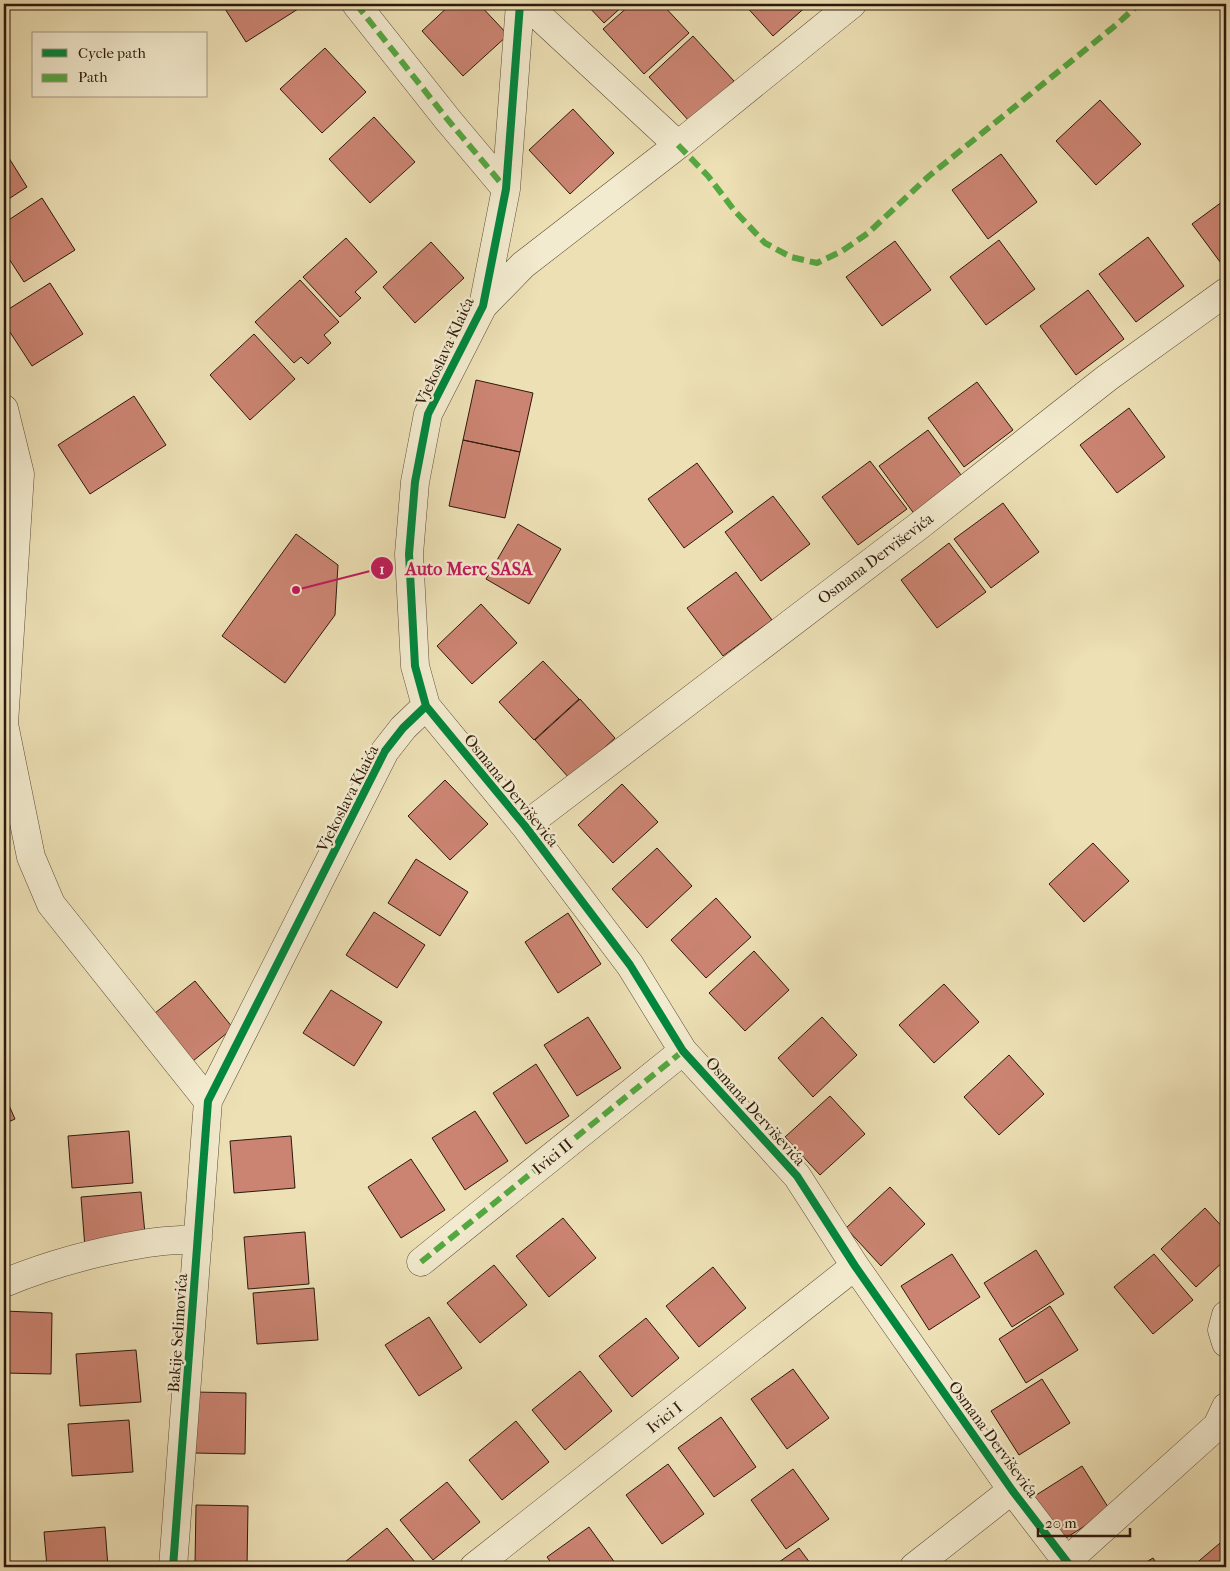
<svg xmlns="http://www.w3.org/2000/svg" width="1230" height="1571" font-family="'IM FELL French Canon',serif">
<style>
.building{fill:#cb8472;stroke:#2d190c}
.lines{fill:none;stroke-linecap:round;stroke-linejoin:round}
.minor-casing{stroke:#5d4b36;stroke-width:29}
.minor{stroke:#f3ebcf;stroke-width:28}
.quiet{stroke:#54a941;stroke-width:6;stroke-dasharray:12 6;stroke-linecap:butt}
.cycleway-casing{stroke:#f3ebcf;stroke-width:11}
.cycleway{stroke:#00873e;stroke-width:8}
.labels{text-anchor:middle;stroke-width:5;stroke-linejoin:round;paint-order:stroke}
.street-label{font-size:16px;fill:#2d190c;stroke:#f3ebcf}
.leader{fill:none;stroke:#c2185b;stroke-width:2}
.callout-dot{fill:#c2185b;stroke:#f3ebcf;stroke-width:2}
.mark-label{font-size:15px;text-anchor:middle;font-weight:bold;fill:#fff}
.callout-label{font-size:18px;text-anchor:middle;font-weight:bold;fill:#c2185b;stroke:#f3ebcf;stroke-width:5;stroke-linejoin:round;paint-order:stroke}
</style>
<rect width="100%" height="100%" fill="#ede0b5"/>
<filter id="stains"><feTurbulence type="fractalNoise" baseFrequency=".004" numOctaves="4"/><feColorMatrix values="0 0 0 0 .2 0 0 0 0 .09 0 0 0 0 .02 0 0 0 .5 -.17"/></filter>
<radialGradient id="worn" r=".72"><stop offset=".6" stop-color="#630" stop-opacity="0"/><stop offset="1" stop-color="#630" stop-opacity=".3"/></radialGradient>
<path class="building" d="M222,4h72l4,5 -52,33z
M451,4h28l29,31 -45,41 -41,-45z
M586,4h39l-21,19z
M631,4h31l27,29 -45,41 -41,-45z
M744,4h65l-36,32z
M693,36l41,45 -44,41 -41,-45z
M325,48l41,44 -44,41 -42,-44z
M1100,100l41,44 -45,41 -40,-44z
M573,109l41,44 -44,41 -41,-44z
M374,117l41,45 -45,41 -41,-44z
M4,150l23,37 -23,15z
M1001,154l36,48 -49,37 -36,-49z
M42,198l33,52 -51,32 -20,-31v-28z
M1226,199v71l-34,-46z
M1148,237l36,49 -48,36 -37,-48z
M346,238l31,34 -22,20 6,6 -21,19 -37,-40z
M999,240l36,49 -49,36 -36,-48z
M895,241l36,49 -49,36 -36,-49z
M431,242l33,36 -49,45 -32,-36z
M300,280l39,42 -15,13 7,8 -23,21 -7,-7 -7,6 -39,-41z
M50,283l33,51 -51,32 -28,-43v-11z
M1088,290l36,49 -48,36 -36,-49z
M254,334l41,45 -45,41 -40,-45z
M476,380l57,13 -13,59 -57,-12z
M977,382l36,48 -49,37 -36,-49z
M134,396l32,49 -76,49 -32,-49z
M1129,408l36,49 -48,36 -37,-48z
M928,430l36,49 -49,36 -36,-49z
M463,440l57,12 -15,66 -56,-12z
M870,461l37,48 -49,36 -36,-48z
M697,463l36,49 -49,36 -36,-49z
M773,496l37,48 -49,37 -36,-49z
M1003,503l36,49 -48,36 -37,-49z
M518,524l43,25 -32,55 -43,-25z
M296,534l42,31 -3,50 -50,68 -63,-47z
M949,543l37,49 -49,36 -36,-48z
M736,572l36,48 -49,36 -36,-48z
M481,604l36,39 -45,41 -35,-38z
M543,661l36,38 -45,41 -35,-38z
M580,699l35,39 -45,41 -35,-39z
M445,780l43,44 -38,36 -42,-44z
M622,784l36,38 -45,41 -35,-38z
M1093,843l36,38 -45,41 -35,-38z
M657,848l35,38 -45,42 -35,-39z
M416,859l52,33 -28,44 -52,-33z
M716,898l35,39 -45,41 -35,-38z
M374,912l51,33 -28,43 -51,-33z
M568,913l33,51 -43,29 -33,-51z
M754,951l35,39 -44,41 -36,-38z
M195,981l38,47 -40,33 -38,-48z
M944,984l35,38 -45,41 -35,-38z
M331,990l51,32 -28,44 -51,-33z
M588,1017l33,51 -44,28 -33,-51z
M822,1017l35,38 -44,42 -35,-39z
M1009,1055l35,39 -45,41 -35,-38z
M536,1064l33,52 -43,28 -33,-51z
M4,1094l11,25 -11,5z
M830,1096l35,38 -45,41 -35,-38z
M475,1111l33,50 -43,29 -33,-52z
M129,1131l4,52 -61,5 -4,-52z
M291,1136l4,52 -61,5 -4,-52z
M411,1159l34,51 -44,28 -33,-51z
M890,1187l35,37 -44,42 -35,-38z
M141,1192l5,52 -61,4 -4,-51z
M1205,1208l21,23v28l-30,28 -35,-38z
M563,1218l33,40 -47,39 -33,-41z
M305,1232l4,52 -61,5 -4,-52z
M1036,1250l28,44 -52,33 -28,-44z
M952,1254l28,43 -51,33 -28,-44z
M1154,1254l39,46 -40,34 -39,-47z
M494,1265l33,40 -47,38 -33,-40z
M713,1267l33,41 -47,39 -33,-41z
M314,1288l4,52 -61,4 -4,-51z
M1050,1306l28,44 -52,33 -27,-44z
M4,1311l48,2 -1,61 -47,-1z
M429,1317l33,51 -43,28 -34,-51z
M646,1318l33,40 -47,39 -33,-41z
M136,1350l5,52 -61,4 -4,-52z
M793,1369l36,49 -42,31 -36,-50z
M580,1371l32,40 -47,39 -33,-40z
M1042,1379l28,44 -51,32 -28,-44z
M194,1392l52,1 -1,61 -52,-1z
M721,1417l35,50 -42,30 -36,-49z
M129,1420l4,52 -61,4 -4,-52z
M516,1421l33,41 -47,38 -33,-40z
M668,1464l36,50 -42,30 -36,-49z
M1082,1466l28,44 -52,33 -28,-44z
M793,1469l36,50 -43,30 -35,-49z
M447,1482l33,40 -47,38 -33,-40z
M196,1505l52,1 -1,61 -52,-2z
M105,1527l3,40h-61l-3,-35z
M589,1527l29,40h-64l-7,-10z
M387,1528l32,39h-78l-1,-1z
M1226,1538v29h-32l-1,-1z
M799,1548l14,19h-41z
M1153,1558l6,9h-21z"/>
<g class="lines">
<g class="minor-casing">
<path id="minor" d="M356,4l92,116 58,69
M526,4l152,141
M483,306l40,-41 155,-120 174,-141
M4,409l16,65 -16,250 27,133 20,47 157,197
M426,706l99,120 105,139 53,86 114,125 58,90 157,224 59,77
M525,826l395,-301 187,-147 119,-86
M421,1262l262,-211
M4,1283c46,-19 95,-32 144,-40 16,-3 34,-3 50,-4
M1226,1315l-4,15 4,13
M1067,1561l150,-135 9,-19
M173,1567l35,-466 177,-350 18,-23 23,-22 -11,-40 -6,-112 6,-72 13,-68 55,-108 23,-117 14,-185
M474,1567l381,-301
M914,1567l98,-77"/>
</g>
<use href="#minor" class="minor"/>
<path class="quiet" d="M356,4l92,116 58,69
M678,145l30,31 26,34 31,33 26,14 26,6 25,-12 26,-18 61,-57 187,-151 23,-21
M421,1262l262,-211"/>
<g class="cycleway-casing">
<path id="cycleway" d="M426,706l99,120 105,139 53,86 114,125 58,90 157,224 59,77
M173,1567l35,-466 177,-350 18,-23 23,-22 -11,-40 -6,-112 6,-72 13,-68 55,-108 23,-117 14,-185"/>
</g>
<use href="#cycleway" class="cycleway"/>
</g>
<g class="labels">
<g class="street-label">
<text transform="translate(444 351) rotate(-65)" y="6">Vjekoslava Klaića</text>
<text transform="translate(875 558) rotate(-37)" y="6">Osmana Derviševića</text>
<text transform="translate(512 790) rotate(51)" y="6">Osmana Derviševića</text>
<text transform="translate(347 798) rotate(-63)" y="6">Vjekoslava Klaića</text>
<text transform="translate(756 1111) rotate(48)" y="6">Osmana Derviševića</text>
<text transform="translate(552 1156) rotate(-39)" y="6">Ivici II</text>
<text transform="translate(177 1333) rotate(-86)" y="6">Bakije Selimovića</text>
<text transform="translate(664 1417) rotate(-38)" y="6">Ivici I</text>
<text transform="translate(994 1439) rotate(54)" y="6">Osmana Derviševića</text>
</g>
</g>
<path class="leader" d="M296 590L382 568"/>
<g class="callout-dot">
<circle cx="296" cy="590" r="5"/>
<circle cx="382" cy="568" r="12"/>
</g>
<g class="mark-label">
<text x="382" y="574">1</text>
</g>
<g class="callout-label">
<text x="469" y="575">Auto Merc SASA</text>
</g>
<rect width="1230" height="1571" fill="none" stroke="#ede0b5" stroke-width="20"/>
<rect x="5" y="5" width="1220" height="1561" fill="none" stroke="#2d190c" stroke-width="2.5"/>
<rect x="10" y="10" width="1210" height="1551" fill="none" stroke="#2d190c"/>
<rect x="32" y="32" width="175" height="65" fill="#f3ebcf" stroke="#a49781"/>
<rect x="42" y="49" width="25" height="8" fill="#00873e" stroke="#a49781"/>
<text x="78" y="58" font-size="15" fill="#2d190c">Cycle path</text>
<rect x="42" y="74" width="25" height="8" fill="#54a941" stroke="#a49781"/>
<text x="78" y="82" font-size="15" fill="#2d190c">Path</text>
<path d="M1038 1528v8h92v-8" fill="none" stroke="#2d190c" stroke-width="2.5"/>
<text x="1045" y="1528" font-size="15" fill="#2d190c" stroke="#f3ebcf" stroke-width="4" paint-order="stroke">20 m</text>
<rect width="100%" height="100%" filter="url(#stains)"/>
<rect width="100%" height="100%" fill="url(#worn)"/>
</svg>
